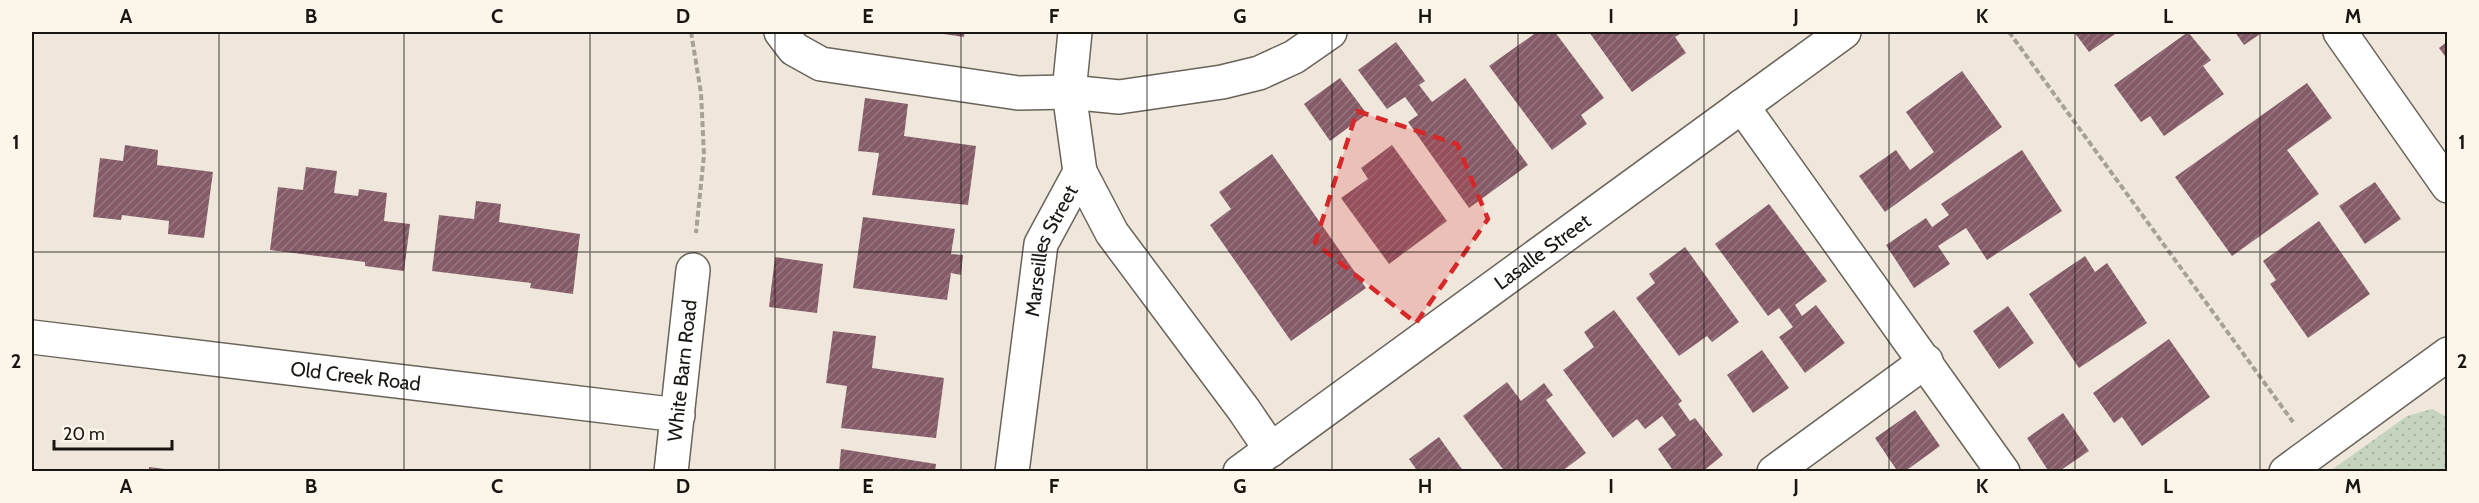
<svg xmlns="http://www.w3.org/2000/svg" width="2479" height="503" font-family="Cabin,sans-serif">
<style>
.park{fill:url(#park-dots)}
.building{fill:url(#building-hatch)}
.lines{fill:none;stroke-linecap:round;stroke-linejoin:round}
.minor-casing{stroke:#6a635a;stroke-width:36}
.path{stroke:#a6a097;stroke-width:4;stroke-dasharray:6 3;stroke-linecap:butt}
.minor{stroke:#fff;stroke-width:33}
.marked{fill:#d62828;fill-opacity:0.2;stroke:#d62828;stroke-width:4.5;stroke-dasharray:12 8;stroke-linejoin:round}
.grid{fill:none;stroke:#191612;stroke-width:1.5;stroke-opacity:0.55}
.labels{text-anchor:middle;stroke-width:4.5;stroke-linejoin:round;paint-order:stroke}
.street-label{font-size:20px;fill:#191612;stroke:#fcf5e9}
.neatline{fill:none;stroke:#191612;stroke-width:2}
.grid-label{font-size:20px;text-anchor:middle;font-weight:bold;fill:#191612}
</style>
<defs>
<pattern id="park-dots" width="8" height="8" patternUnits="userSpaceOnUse" patternTransform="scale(1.5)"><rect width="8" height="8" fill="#c4d4be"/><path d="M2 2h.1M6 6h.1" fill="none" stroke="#a8b5a2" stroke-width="1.8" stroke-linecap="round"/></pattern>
<pattern id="building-hatch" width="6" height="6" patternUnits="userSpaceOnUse" patternTransform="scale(1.5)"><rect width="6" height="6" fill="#855b68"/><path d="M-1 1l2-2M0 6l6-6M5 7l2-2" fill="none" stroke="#957780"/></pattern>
</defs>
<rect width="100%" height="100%" fill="#efe7dc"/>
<path class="park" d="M2432,409l15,8v54h-117l77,-55z"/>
<path class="building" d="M930,32h35l-1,5z
M1537,32h18l49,66 -23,17 6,9 -35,26 -63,-84z
M1589,32h94l-8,5 11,16 -54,39z
M2074,32h44l-29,20z
M2188,32l23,28 -8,6 21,28 -60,42 -14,-20 -9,6 -27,-37z
M2235,32h28l-19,13z
M2448,41v19l-9,-12z
M1396,42l29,39 -6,4 13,17 33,-24 63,87 -59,43 -61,-86 10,-7 -13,-18 -18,12 -29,-39z
M1962,71l40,56 -117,85 -26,-36 37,-26 14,20 24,-18 -28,-40z
M1340,78l27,36 -37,27 -26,-37z
M2307,83l25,35 -45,32 32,44 -87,62 -57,-79z
M865,98l43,6 -4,32 72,10 -8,59 -96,-10 7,-42 -21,-2z
M125,145l33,5 -1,15 56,7 -9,66 -36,-4 1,-13 -47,-6 -1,5 -28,-3 7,-59 23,3z
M1392,145l55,76 -58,43 -48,-66 27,-19 -7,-11z
M2022,150l40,61 -75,49 -21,-32 -28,18 12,18 -36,24 -28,-43 40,-27 6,9 17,-12 -8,-11z
M1272,154l94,134 -75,53 -81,-116 21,-16 -12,-17z
M306,167l31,4 -3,22 24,3 1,-7 28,4 -3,28 26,3 -6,47 -39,-5v-4l-95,-12 8,-63 25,3z
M2375,182l26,37 -36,25 -26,-38z
M476,201l25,3 -2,18 81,12 -7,60 -43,-6 1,-5 -99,-12 7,-56 35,4z
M1769,204l58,77 -32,24 7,11 14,-11 29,38 -40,30 -26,-36 14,-10 -14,-19 -11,8 -53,-72z
M863,217l92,12 -4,25 12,1 -2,20 -10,-2 -4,27 -94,-12z
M2319,221l51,73 -62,44 -38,-54 6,-4 -13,-19z
M1685,247l54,75 -27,20 -5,-6 -28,20 -43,-58 19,-15 -6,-9z
M2085,256l10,16 12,-9 40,60 -68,45 -50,-74z
M775,257l48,7 -6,49 -48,-6z
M2008,306l26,37 -35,26 -26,-38z
M1614,310l68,91 -4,3 12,17 5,-3 28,37 -21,17h-28l-16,-23 18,-14 -14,-19 -17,13 -8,-10 -24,19 -50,-68 31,-23 -10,-15z
M833,331l43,5 -4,32 72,10 -8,60 -95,-10 6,-42 -21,-3z
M2169,339l41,58 -68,49 -20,-29 -8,6 -21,-30z
M1762,350l27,38 -36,25 -26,-38z
M1507,382l14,19 23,-18 9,12 -7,5 40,53 -25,19h-56l-42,-56z
M1915,410l25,36 -36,26h-6l-23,-34z
M2063,413l26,38 -31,21h-9l-22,-34z
M1439,437l25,35h-46l-9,-13z
M841,449l95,15 -1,8h-96z
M149,467l24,3v2h-24z"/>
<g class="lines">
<g class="minor-casing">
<g id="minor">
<path d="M781,32l13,17 27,15 197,29 51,-1 50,5 103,-15 37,-9 35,-16 36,-25"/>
<path d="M2340,32l108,154"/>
<path d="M1742,106l261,366"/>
<path d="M1080,172l32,61 132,177 27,40"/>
<path id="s1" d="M32,337l646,78"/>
<path id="s2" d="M671,472l22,-202"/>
<path id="s3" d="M1012,472l29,-228 39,-72 -11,-80 6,-60"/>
<path id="s4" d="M1240,472l604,-440"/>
<path d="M1774,472l152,-111"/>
<path d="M2286,472l162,-118"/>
</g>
</g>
<path class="path" d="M691,32l10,61 3,62 -8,78
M2009,32l284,390"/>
<use href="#minor" class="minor"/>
</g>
<path class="marked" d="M1357,111l100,33 31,75 -72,104 -101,-80z"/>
<path class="grid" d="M219,32v440M404,32v440M590,32v440M775,32v440M961,32v440M1147,32v440M1332,32v440M1518,32v440M1704,32v440M1889,32v440M2075,32v440M2260,32v440M32,252h2416"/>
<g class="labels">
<g class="street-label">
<text dy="7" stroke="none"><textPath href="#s3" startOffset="226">Marseilles Street</textPath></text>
<text dy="7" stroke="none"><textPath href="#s4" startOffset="374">Lasalle Street</textPath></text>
<text dy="7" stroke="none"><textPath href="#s2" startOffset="102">White Barn Road</textPath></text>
<text dy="7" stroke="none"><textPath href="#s1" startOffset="326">Old Creek Road</textPath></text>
</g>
</g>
<rect width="2479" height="503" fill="none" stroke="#fcf5e9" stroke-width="66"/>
<path d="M54 440v9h118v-9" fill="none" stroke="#191612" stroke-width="3"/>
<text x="63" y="440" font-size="18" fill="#191612" stroke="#fcf5e9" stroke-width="4.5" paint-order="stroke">20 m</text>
<rect x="33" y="33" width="2413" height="437" class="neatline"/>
<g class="grid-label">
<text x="126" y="23">A</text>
<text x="311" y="23">B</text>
<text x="497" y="23">C</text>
<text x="683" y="23">D</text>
<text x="868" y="23">E</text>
<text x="1054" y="23">F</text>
<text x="1240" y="23">G</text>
<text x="1425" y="23">H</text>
<text x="1611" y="23">I</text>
<text x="1796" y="23">J</text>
<text x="1982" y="23">K</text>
<text x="2168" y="23">L</text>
<text x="2353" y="23">M</text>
<text x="16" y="149">1</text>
<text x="2462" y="149">1</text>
<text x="16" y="368">2</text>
<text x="2462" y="368">2</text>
<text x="126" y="493">A</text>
<text x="311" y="493">B</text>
<text x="497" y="493">C</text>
<text x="683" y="493">D</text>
<text x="868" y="493">E</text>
<text x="1054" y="493">F</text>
<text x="1240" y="493">G</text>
<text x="1425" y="493">H</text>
<text x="1611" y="493">I</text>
<text x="1796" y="493">J</text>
<text x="1982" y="493">K</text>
<text x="2168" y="493">L</text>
<text x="2353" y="493">M</text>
</g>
</svg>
